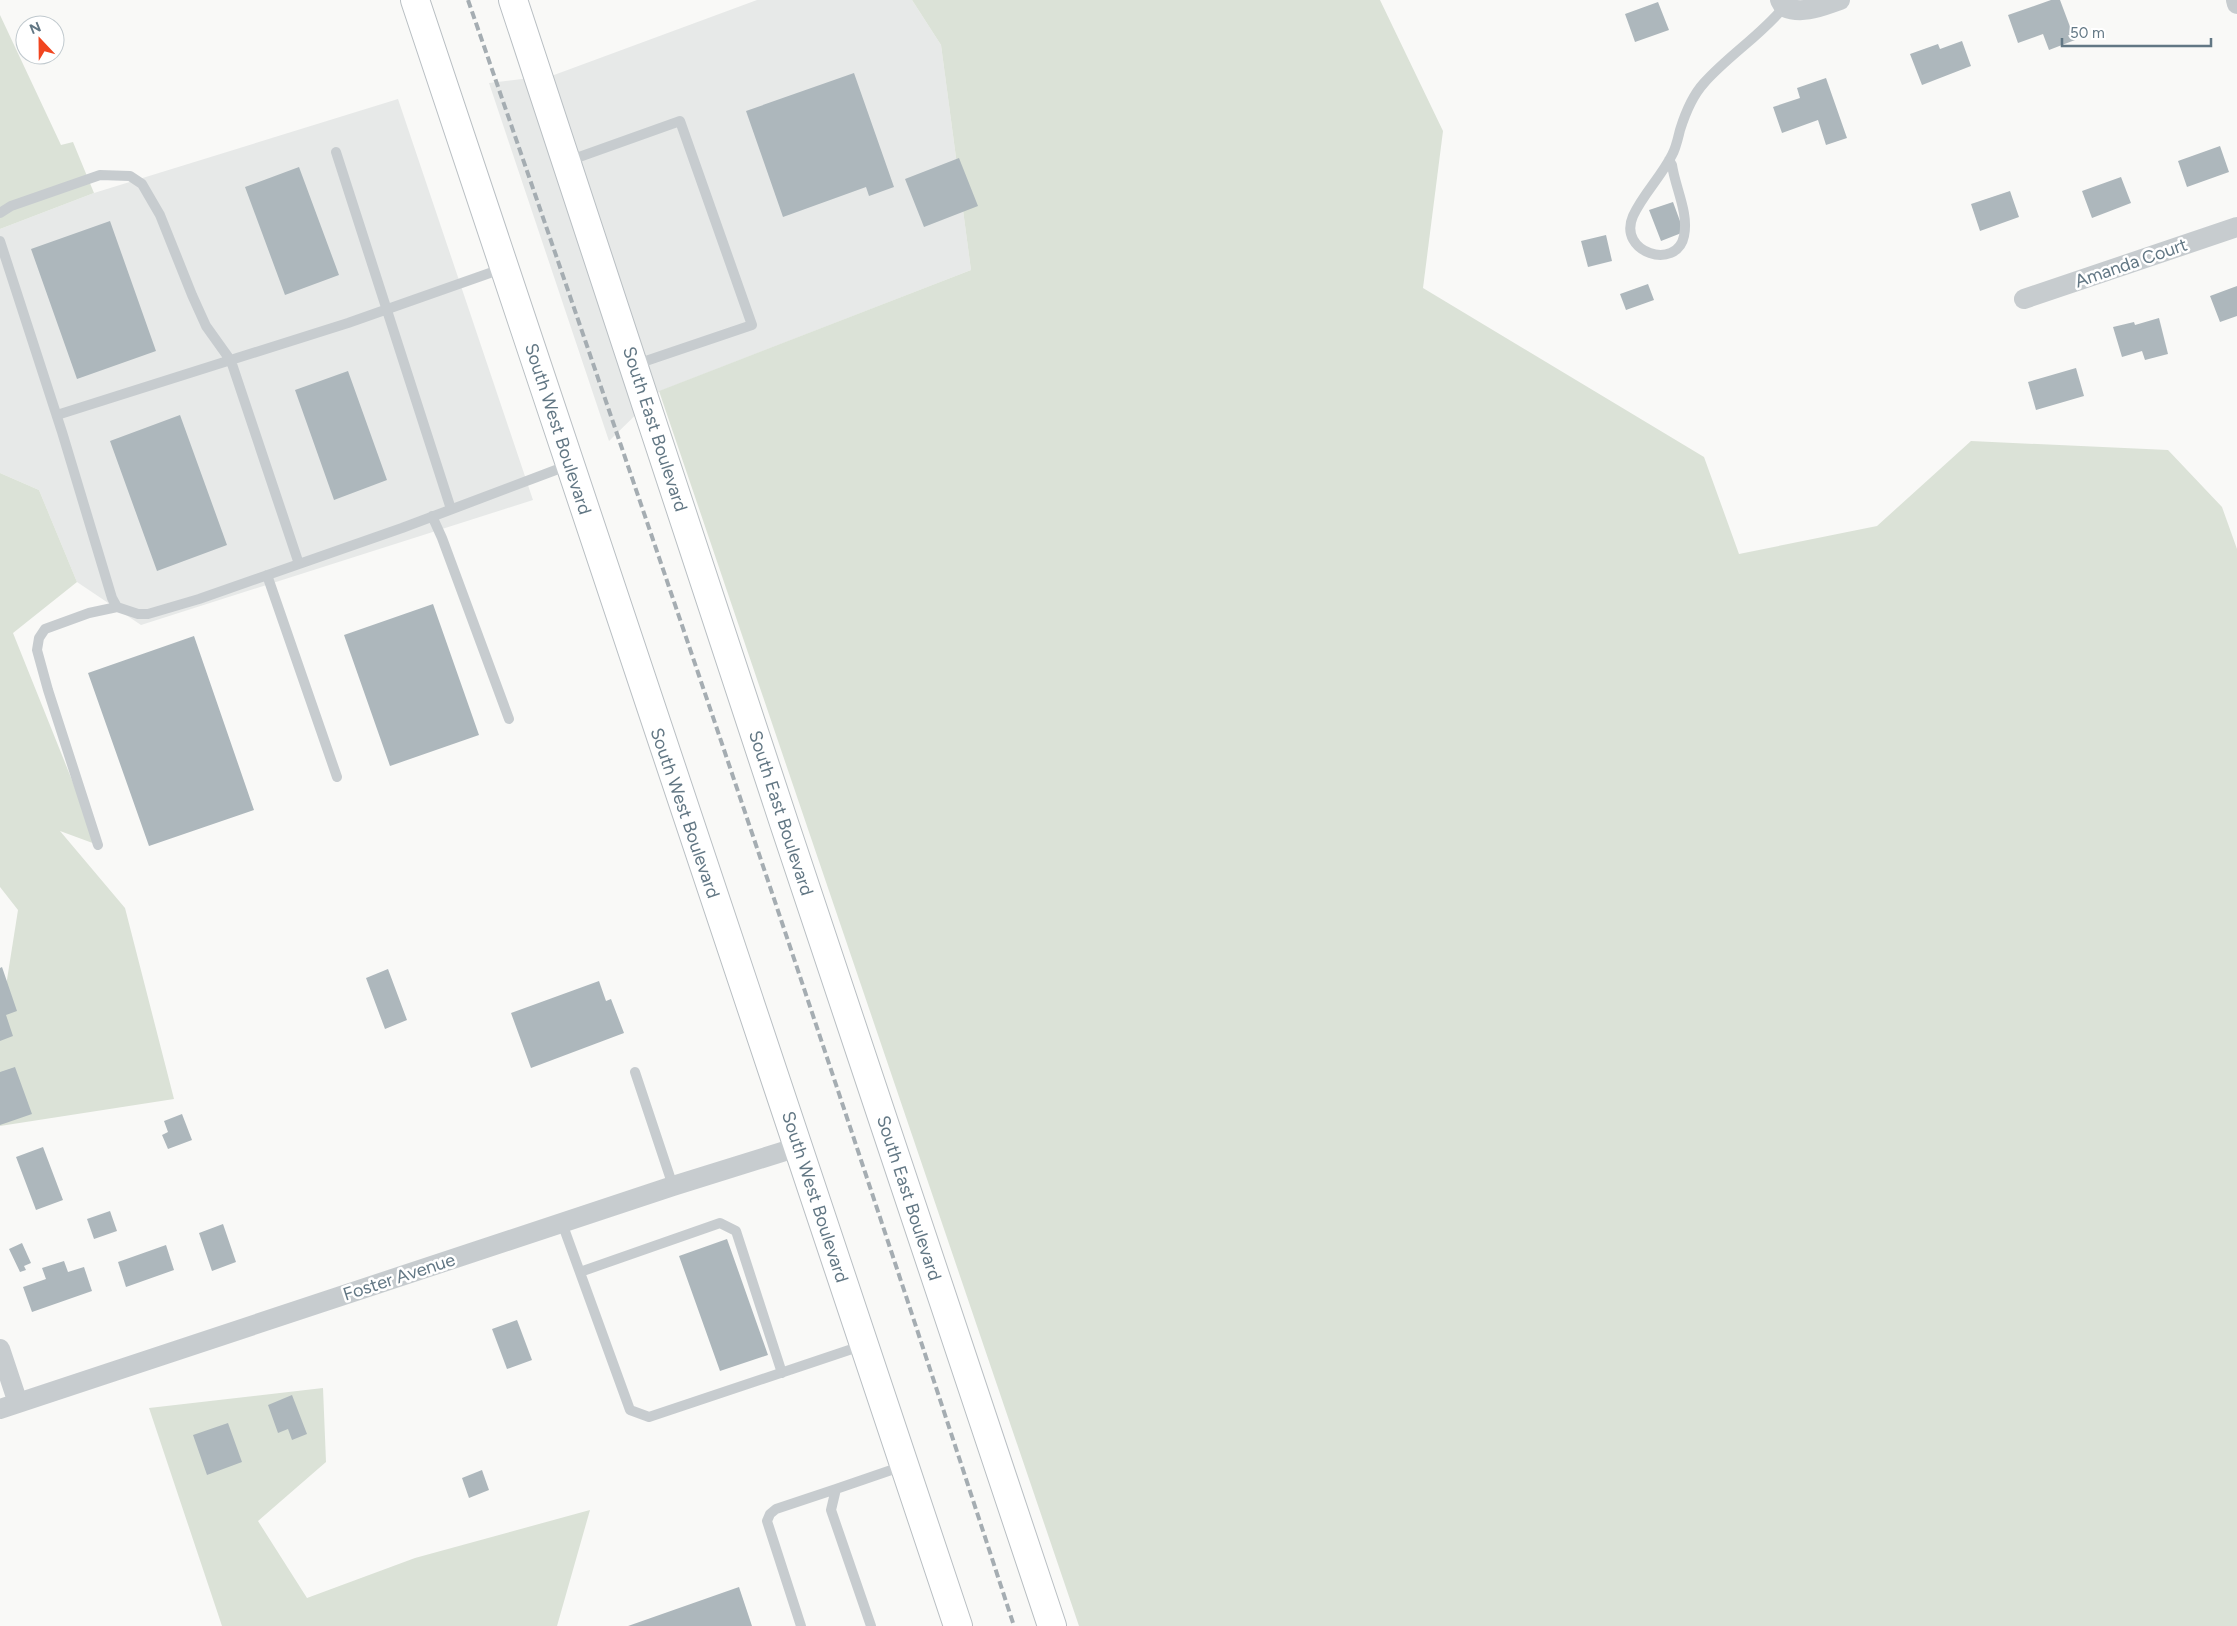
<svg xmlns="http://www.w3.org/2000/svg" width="2237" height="1626" font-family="Figtree,sans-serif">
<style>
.built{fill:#e7e9e8}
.green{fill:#dbe2d7}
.building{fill:#adb7bc}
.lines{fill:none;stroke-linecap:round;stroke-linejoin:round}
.secondary-casing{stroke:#b9bfc3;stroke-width:30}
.lane{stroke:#c7cccf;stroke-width:10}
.street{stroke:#c7cccf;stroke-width:20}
.secondary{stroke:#fff;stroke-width:28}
.rail{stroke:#a5adb2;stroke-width:4;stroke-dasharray:8 4;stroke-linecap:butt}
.labels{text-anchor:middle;stroke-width:5;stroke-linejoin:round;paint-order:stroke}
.street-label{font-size:18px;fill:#627784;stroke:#fff}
</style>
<rect width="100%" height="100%" fill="#f9f9f7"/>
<path class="built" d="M757,0h155l29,45 30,225 -311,121 -51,50 -120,-358 65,-8z
M398,99l135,401 -392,125 -64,-43 -38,-92 -39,-17v-244l94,-36z"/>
<path class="green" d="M912,0h468l63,131 -20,157 281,169 35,97 138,-28 94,-85 197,9 54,57 15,42v1077h-1158l-420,-1235 312,-121 -30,-225z
M0,15l61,130 12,-3 21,51 -94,36z
M0,473l39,17 38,92 -64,51 85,212 -38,-14 65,77 49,191 -174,27v-102l18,-114 -18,-23z
M323,1388l3,74 -68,59 49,77 108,-40 175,-48 -33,116h-335l-73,-218z"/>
<path class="building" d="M2051,0h9l15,40 -26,10 -6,-16 -25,9 -10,-28z
M1658,2l11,28 -34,12 -10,-28z
M1962,41l9,25 -49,19 -12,-31 28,-10 2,5z
M854,73l40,114 -25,9 -3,-9 -83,30 -37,-106z
M1826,78l21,60 -21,7 -8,-25 -36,13 -9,-26 27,-9 -3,-10z
M2220,146l9,26 -42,15 -9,-26z
M959,158l19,48 -54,21 -19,-48z
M299,167l40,108 -54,20 -40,-108z
M2121,177l10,26 -39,15 -10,-27z
M2010,191l9,26 -39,14 -9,-27z
M1673,202l11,30 -23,9 -12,-31z
M110,221l46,130 -79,28 -46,-130z
M1606,235l6,26 -24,6 -7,-26z
M1648,284l6,16 -28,10 -6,-16z
M2237,286v30l-17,6 -10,-26z
M2159,318l9,36 -23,6 -3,-9 -20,6 -9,-30 21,-5 1,3z
M2076,368l8,28 -48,14 -8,-28z
M348,371l39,109 -53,20 -39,-110z
M180,415l47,130 -70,26 -47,-130z
M433,604l46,131 -89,31 -46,-131z
M194,636l60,174 -105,36 -61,-173z
M2,967l15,44 -11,4 7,21 -13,5v-73z
M388,969l19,51 -22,9 -19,-51z
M599,981l7,20 5,-2 13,34 -93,35 -20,-55z
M15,1067l17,47 -32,11v-53z
M182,1114l10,26 -24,9 -6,-14 6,-3 -4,-11z
M43,1147l20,53 -27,10 -20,-53z
M110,1211l7,20 -23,8 -7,-20z
M223,1224l13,38 -24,9 -13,-38z
M727,1239l41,116 -48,16 -41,-115z
M22,1243l9,20 -7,3 2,4 -6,2 -11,-23z
M166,1245l8,25 -48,17 -8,-25z
M64,1261l4,11 16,-5 8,24 -60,21 -9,-25 23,-8 -4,-11z
M517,1320l15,40 -25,9 -15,-40z
M292,1395l15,39 -15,6 -4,-11 -10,4 -10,-28z
M228,1423l14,39 -35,13 -14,-40z
M482,1470l7,20 -20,8 -7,-20z
M739,1587l13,39h-124z"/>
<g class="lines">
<g class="secondary-casing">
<path id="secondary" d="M415,0l543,1626
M513,0l272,826 267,800"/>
</g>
<path class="lane" d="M336,152l115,357
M1669,160l3,5c3,22 17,48 12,71 -7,35 -67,17 -51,-20 10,-22 28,-39 39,-61 4,-7 6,-17 8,-25 5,-16 13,-35 24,-47 25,-28 56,-47 80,-76
M568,161l112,-40 72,204 -118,40
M0,213l11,-7 89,-31 30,1 12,8 18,31 32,80 14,31 25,35 68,203
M0,241l62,191 50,166 5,9 21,7h10l51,-15 203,-71 167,-63
M57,415l291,-92 156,-55
M432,516l10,22 67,181
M267,575l70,202
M98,845l-50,-155 -11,-40 2,-12 6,-9 44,-16 28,-6
M635,1072l38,114
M562,1223l68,187 19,7 215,-72
M580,1272l140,-49 16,8 46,142
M801,1626l-34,-105 3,-7 6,-5 60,-20
M871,1626l-40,-116 5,-21 67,-23"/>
<path class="street" d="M1780,0l4,7c19,8 38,-1 56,-7
M2236,0l1,4
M2024,299l213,-72
M0,1349l18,54
M0,1409l673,-223 125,-39"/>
<use href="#secondary" class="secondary"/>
<path class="rail" d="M468,0c187,540 369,1082 546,1626"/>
</g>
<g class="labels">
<g class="street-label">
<text transform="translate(2131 263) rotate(-19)" y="6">Amanda Court</text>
<text transform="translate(558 429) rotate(72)" y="6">South West Boulevard</text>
<text transform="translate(655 429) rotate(72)" y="6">South East Boulevard</text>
<text transform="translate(685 813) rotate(71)" y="6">South West Boulevard</text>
<text transform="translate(781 813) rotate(72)" y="6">South East Boulevard</text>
<text transform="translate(815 1197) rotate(72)" y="6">South West Boulevard</text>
<text transform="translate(909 1198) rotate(72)" y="6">South East Boulevard</text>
<text transform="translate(399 1277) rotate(-18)" y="6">Foster Avenue</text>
</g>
</g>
<g transform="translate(40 40) rotate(338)"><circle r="24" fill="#ffffff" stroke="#c0c9ce"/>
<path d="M0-4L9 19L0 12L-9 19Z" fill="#f1451f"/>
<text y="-8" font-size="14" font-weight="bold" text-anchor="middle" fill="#627784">N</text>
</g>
<path d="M2062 38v8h149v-8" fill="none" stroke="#627784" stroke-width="2.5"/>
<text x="2070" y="38" font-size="15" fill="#627784" stroke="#ffffff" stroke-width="4" paint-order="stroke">50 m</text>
</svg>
